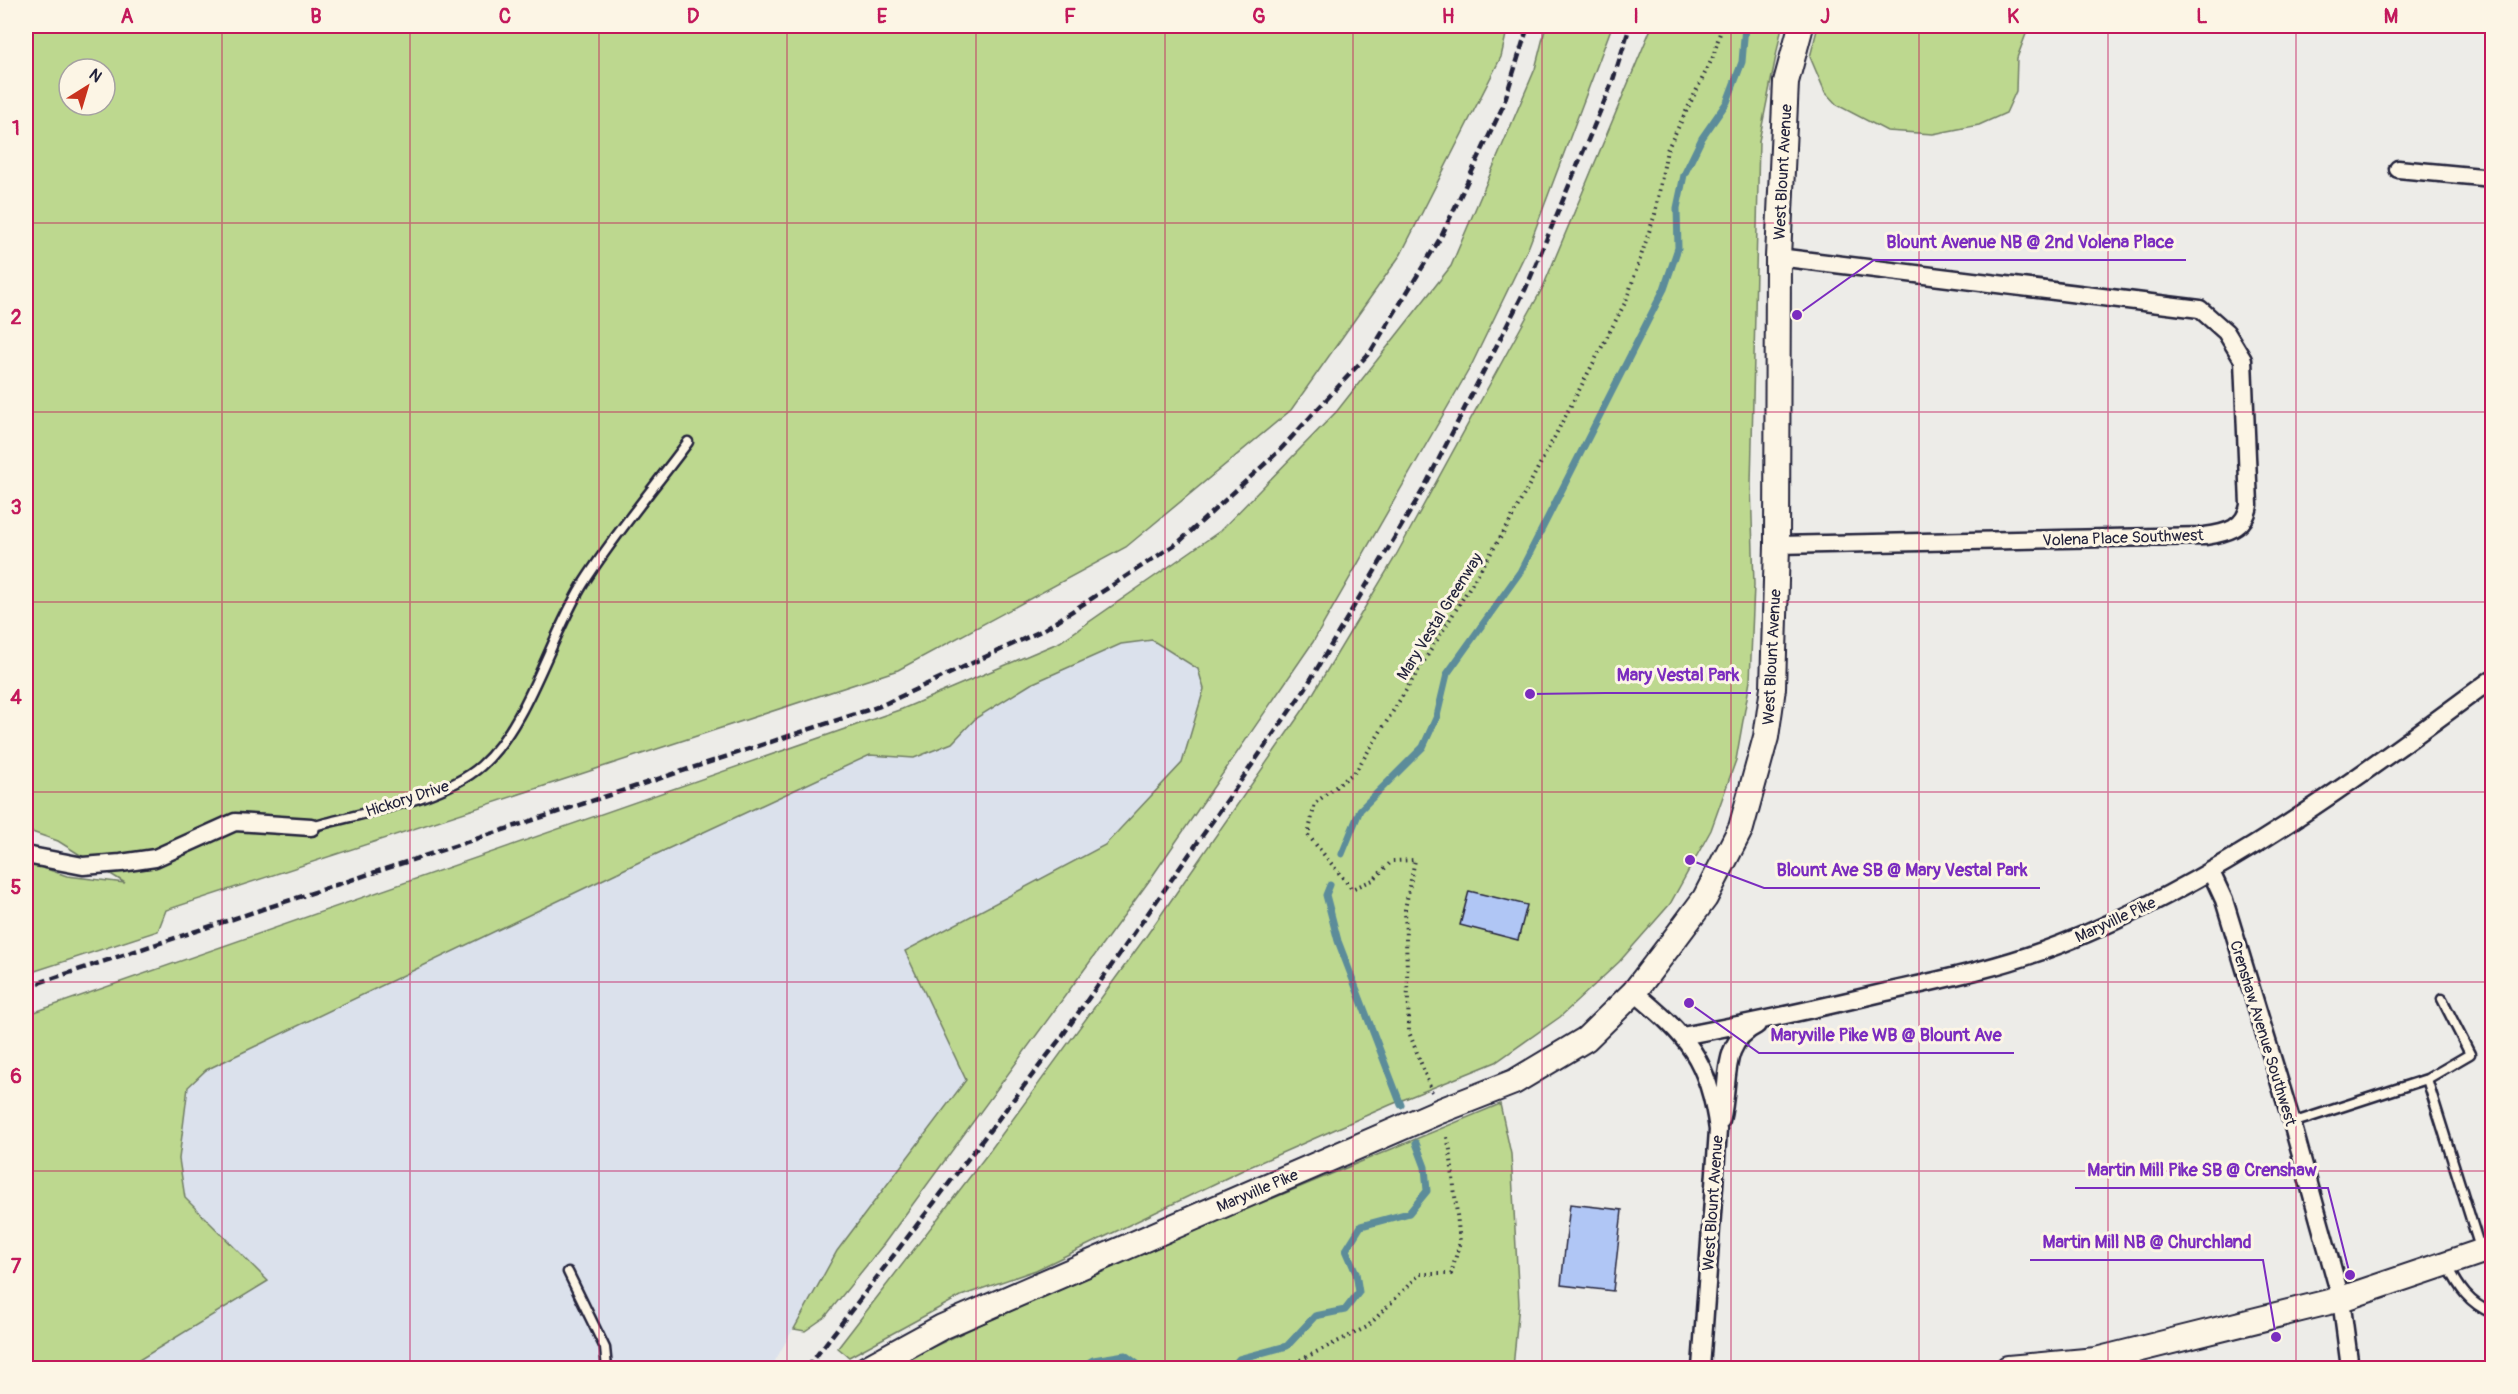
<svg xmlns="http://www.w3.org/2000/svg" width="2518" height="1394" font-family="Pangolin,sans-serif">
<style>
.built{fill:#dbe1ec}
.green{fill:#bdd88f;stroke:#707d65;stroke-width:1.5;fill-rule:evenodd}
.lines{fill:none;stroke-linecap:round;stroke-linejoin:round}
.stream{stroke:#5b8c9a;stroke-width:7}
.building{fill:#b0c6f5;stroke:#22223b;stroke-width:1.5}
.lane-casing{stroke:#22223b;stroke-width:13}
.street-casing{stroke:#22223b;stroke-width:21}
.secondary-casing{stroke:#22223b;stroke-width:28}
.path{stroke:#22223b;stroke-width:4;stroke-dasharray:1.5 4.5;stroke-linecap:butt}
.lane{stroke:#fcf5e5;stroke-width:8}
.street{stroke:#fcf5e5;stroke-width:16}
.secondary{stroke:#fcf5e5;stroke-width:24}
.rail{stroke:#22223b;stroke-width:4.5;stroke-dasharray:9 4.5;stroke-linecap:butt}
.grid{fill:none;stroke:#c2185b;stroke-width:1.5;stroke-opacity:0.55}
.labels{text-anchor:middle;stroke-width:6;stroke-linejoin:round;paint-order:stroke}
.street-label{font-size:16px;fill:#22223b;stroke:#fcf5e5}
.leader{fill:none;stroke:#7b2cbf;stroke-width:2}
.callout-dot{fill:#7b2cbf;stroke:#fcf5e5;stroke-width:2}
.callout-label{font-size:18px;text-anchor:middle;font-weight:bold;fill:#7b2cbf;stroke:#fcf5e5;stroke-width:6;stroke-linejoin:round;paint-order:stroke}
.neatline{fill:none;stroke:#c2185b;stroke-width:2}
.grid-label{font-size:20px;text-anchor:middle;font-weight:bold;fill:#c2185b}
</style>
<rect width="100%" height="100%" fill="#edece8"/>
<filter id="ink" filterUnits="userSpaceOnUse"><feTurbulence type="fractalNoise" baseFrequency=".0167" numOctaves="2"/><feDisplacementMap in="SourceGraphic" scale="12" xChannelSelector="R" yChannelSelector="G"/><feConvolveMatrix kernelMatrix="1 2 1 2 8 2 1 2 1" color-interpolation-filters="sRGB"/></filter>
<g filter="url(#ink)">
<path class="built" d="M1152,640l47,29 5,20 -22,74 -77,82 -200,106 61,129 -129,171 -66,117h-645l141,-87 -82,-83 -6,-39 9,-72 18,-17 429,-206 235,-109 44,3 38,-15 24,-25 55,-34 90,-40z"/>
<path class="green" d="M26,26h1482l-7,31 -100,197 -110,156 -165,137 -228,123 -732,240 -8,21 -132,43v-112l41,14 58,7 -67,-42 -32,-11zM69,69h36v36h-36z
M1546,26h66l-83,220 -58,120 -158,276 -164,239 -266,364 -58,72 -20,14 -11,-2 43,-78 129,-171 -61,-129 200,-106 77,-82 22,-74 -6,-20 -46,-29 -31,4 -90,40 -55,34 -24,25 -38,15 -44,-3 -235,109 -429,206 -18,17 -9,72 6,39 83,83 -142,87h-100v-353l876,-306 158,-67 160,-111 117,-120 114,-145 84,-197z
M1652,26h130l-23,115 -8,344 3,100 -4,96 -14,79 -25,70 -41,74 -51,58 -59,55 -64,45 -106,43 -145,64 -209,101 -75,26 -112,61 -11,-9 151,-196 158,-217 158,-228 89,-148 149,-272z
M1818,26h211l-12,32 -1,33 -10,22 -27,12 -46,9 -46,-3 -50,-26 -12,-13 -15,-35z
M1500,1104l11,50 8,150 -6,64h-624l107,-51 181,-79z"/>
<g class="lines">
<path class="stream" d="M1342,854l18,-44 63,-63 14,-31 10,-42 73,-102 144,-283 14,-41 -1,-40 7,-33 18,-37 25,-36 15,-40 3,-36
M1330,885l-4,10 12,46 63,164
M1079,1368l14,-8 32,-5 18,13
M1231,1368l8,-9 48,-13 28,-30 30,-6 14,-18 -3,-19 -10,-23 15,-24 48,-13 18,-22 -2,-24 -9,-24"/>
</g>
<path class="building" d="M1469,891l58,14 -9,35 -58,-15z
M1570,1204l52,6 -9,81 -52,-6z"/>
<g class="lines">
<g class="lane-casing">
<path id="lane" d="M311,827c50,-14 133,-28 170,-61 47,-42 68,-127 102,-182 31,-49 70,-95 105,-142
M2427,1079l53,169
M2292,1123l135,-44 43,-25 -28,-55
M2448,1266c11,22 21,37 44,47
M568,1272l37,76 2,20"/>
</g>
<g class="street-casing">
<path id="street" d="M2398,169l94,9
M1777,545l428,-9c21,-3 40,-7 44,-31l-6,-145 -17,-28 -26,-23 -422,-52
M26,855l57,11 38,-3 34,-5 80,-36 76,5
M2211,872l13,28 68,223 49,176 9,69
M1634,992c53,44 75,67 84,138l-17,238
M1682,1036c69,-13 137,-28 204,-44 59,-13 119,-26 175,-48 154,-60 299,-167 431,-265
M1721,1120c10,-37 -3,-76 36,-95"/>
</g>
<g class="secondary-casing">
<path id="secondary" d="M867,1368l75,-41 498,-216 74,-29 72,-43 48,-47 39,-51 32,-43 36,-70 25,-91 7,-49 4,-143 1,-288 8,-175 15,-56
M2008,1368l88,-8 245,-61 151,-51"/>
</g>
<path class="path" d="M1432,1092l-23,-60 -4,-123 10,-49 -23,1 -19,19 -21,9 -44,-54 7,-32 41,-32 151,-244 119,-226 29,-87 12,-64 46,-93 9,-31
M1284,1368l83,-41 53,-53h31l9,-32 -10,-92 -4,-17"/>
<use href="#lane" class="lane"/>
<use href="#street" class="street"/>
<use href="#secondary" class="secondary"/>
<path class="rail" d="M26,987l854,-281 163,-76 136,-88 100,-91 92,-100 70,-114 62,-131 25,-80
M807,1368l253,-329 245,-350 119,-201 102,-200 86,-205 18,-57"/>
</g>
</g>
<path class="grid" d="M222,26v1342M410,26v1342M599,26v1342M787,26v1342M976,26v1342M1165,26v1342M1353,26v1342M1542,26v1342M1731,26v1342M1919,26v1342M2108,26v1342M2296,26v1342M26,223h2466M26,412h2466M26,602h2466M26,792h2466M26,982h2466M26,1171h2466"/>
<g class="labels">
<g class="street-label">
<text transform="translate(1782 172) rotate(-87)" y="6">West Blount Avenue</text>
<text transform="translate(2123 537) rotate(-2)" y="6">Volena Place Southwest</text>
<text transform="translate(1439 616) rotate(-58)" y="6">Mary Vestal Greenway</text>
<text transform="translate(1771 657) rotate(-87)" y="6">West Blount Avenue</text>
<text transform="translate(407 798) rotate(-18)" y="6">Hickory Drive</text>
<text transform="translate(2115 919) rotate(-25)" y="6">Maryville Pike</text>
<text transform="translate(2264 1033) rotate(73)" y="6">Crenshaw Avenue Southwest</text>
<text transform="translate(1257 1190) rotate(-23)" y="6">Maryville Pike</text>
<text transform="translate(1712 1203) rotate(-86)" y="6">West Blount Avenue</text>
</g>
</g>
<path class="leader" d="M1797 315L1874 260H2186M1530 694L1605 693H1751M1690 860L1764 888H2040M1689 1003L1759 1053H2014M2350 1275L2328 1188H2075M2276 1337L2263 1260H2030"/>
<g class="callout-dot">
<circle cx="1797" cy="315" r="6"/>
<circle cx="1530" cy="694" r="6"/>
<circle cx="1690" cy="860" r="6"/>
<circle cx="1689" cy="1003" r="6"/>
<circle cx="2350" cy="1275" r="6"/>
<circle cx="2276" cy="1337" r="6"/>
</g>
<g class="callout-label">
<text x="2030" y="248">Blount Avenue NB @ 2nd Volena Place</text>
<text x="1678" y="681">Mary Vestal Park</text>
<text x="1902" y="876">Blount Ave SB @ Mary Vestal Park</text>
<text x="1886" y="1041">Maryville Pike WB @ Blount Ave</text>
<text x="2202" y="1176">Martin Mill Pike SB @ Crenshaw</text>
<text x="2147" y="1248">Martin Mill NB @ Churchland</text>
</g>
<rect width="2518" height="1394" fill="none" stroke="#fcf5e5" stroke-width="66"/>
<g transform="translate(87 87) rotate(37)"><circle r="28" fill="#fcf5e5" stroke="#a5a1a1" stroke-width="1.5"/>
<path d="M0-4.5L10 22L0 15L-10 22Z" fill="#c8321e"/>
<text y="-9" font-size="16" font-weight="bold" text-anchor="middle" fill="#22223b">N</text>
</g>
<rect x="33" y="33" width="2452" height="1328" class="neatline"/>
<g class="grid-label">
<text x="127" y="23">A</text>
<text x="316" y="23">B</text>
<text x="505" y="23">C</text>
<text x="693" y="23">D</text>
<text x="882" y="23">E</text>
<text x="1070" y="23">F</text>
<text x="1259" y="23">G</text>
<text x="1448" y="23">H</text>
<text x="1636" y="23">I</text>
<text x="1825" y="23">J</text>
<text x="2013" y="23">K</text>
<text x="2202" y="23">L</text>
<text x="2391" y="23">M</text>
<text x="16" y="135">1</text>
<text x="16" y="324">2</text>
<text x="16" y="514">3</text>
<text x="16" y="704">4</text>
<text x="16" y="894">5</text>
<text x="16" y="1083">6</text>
<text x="16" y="1273">7</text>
</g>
</svg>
